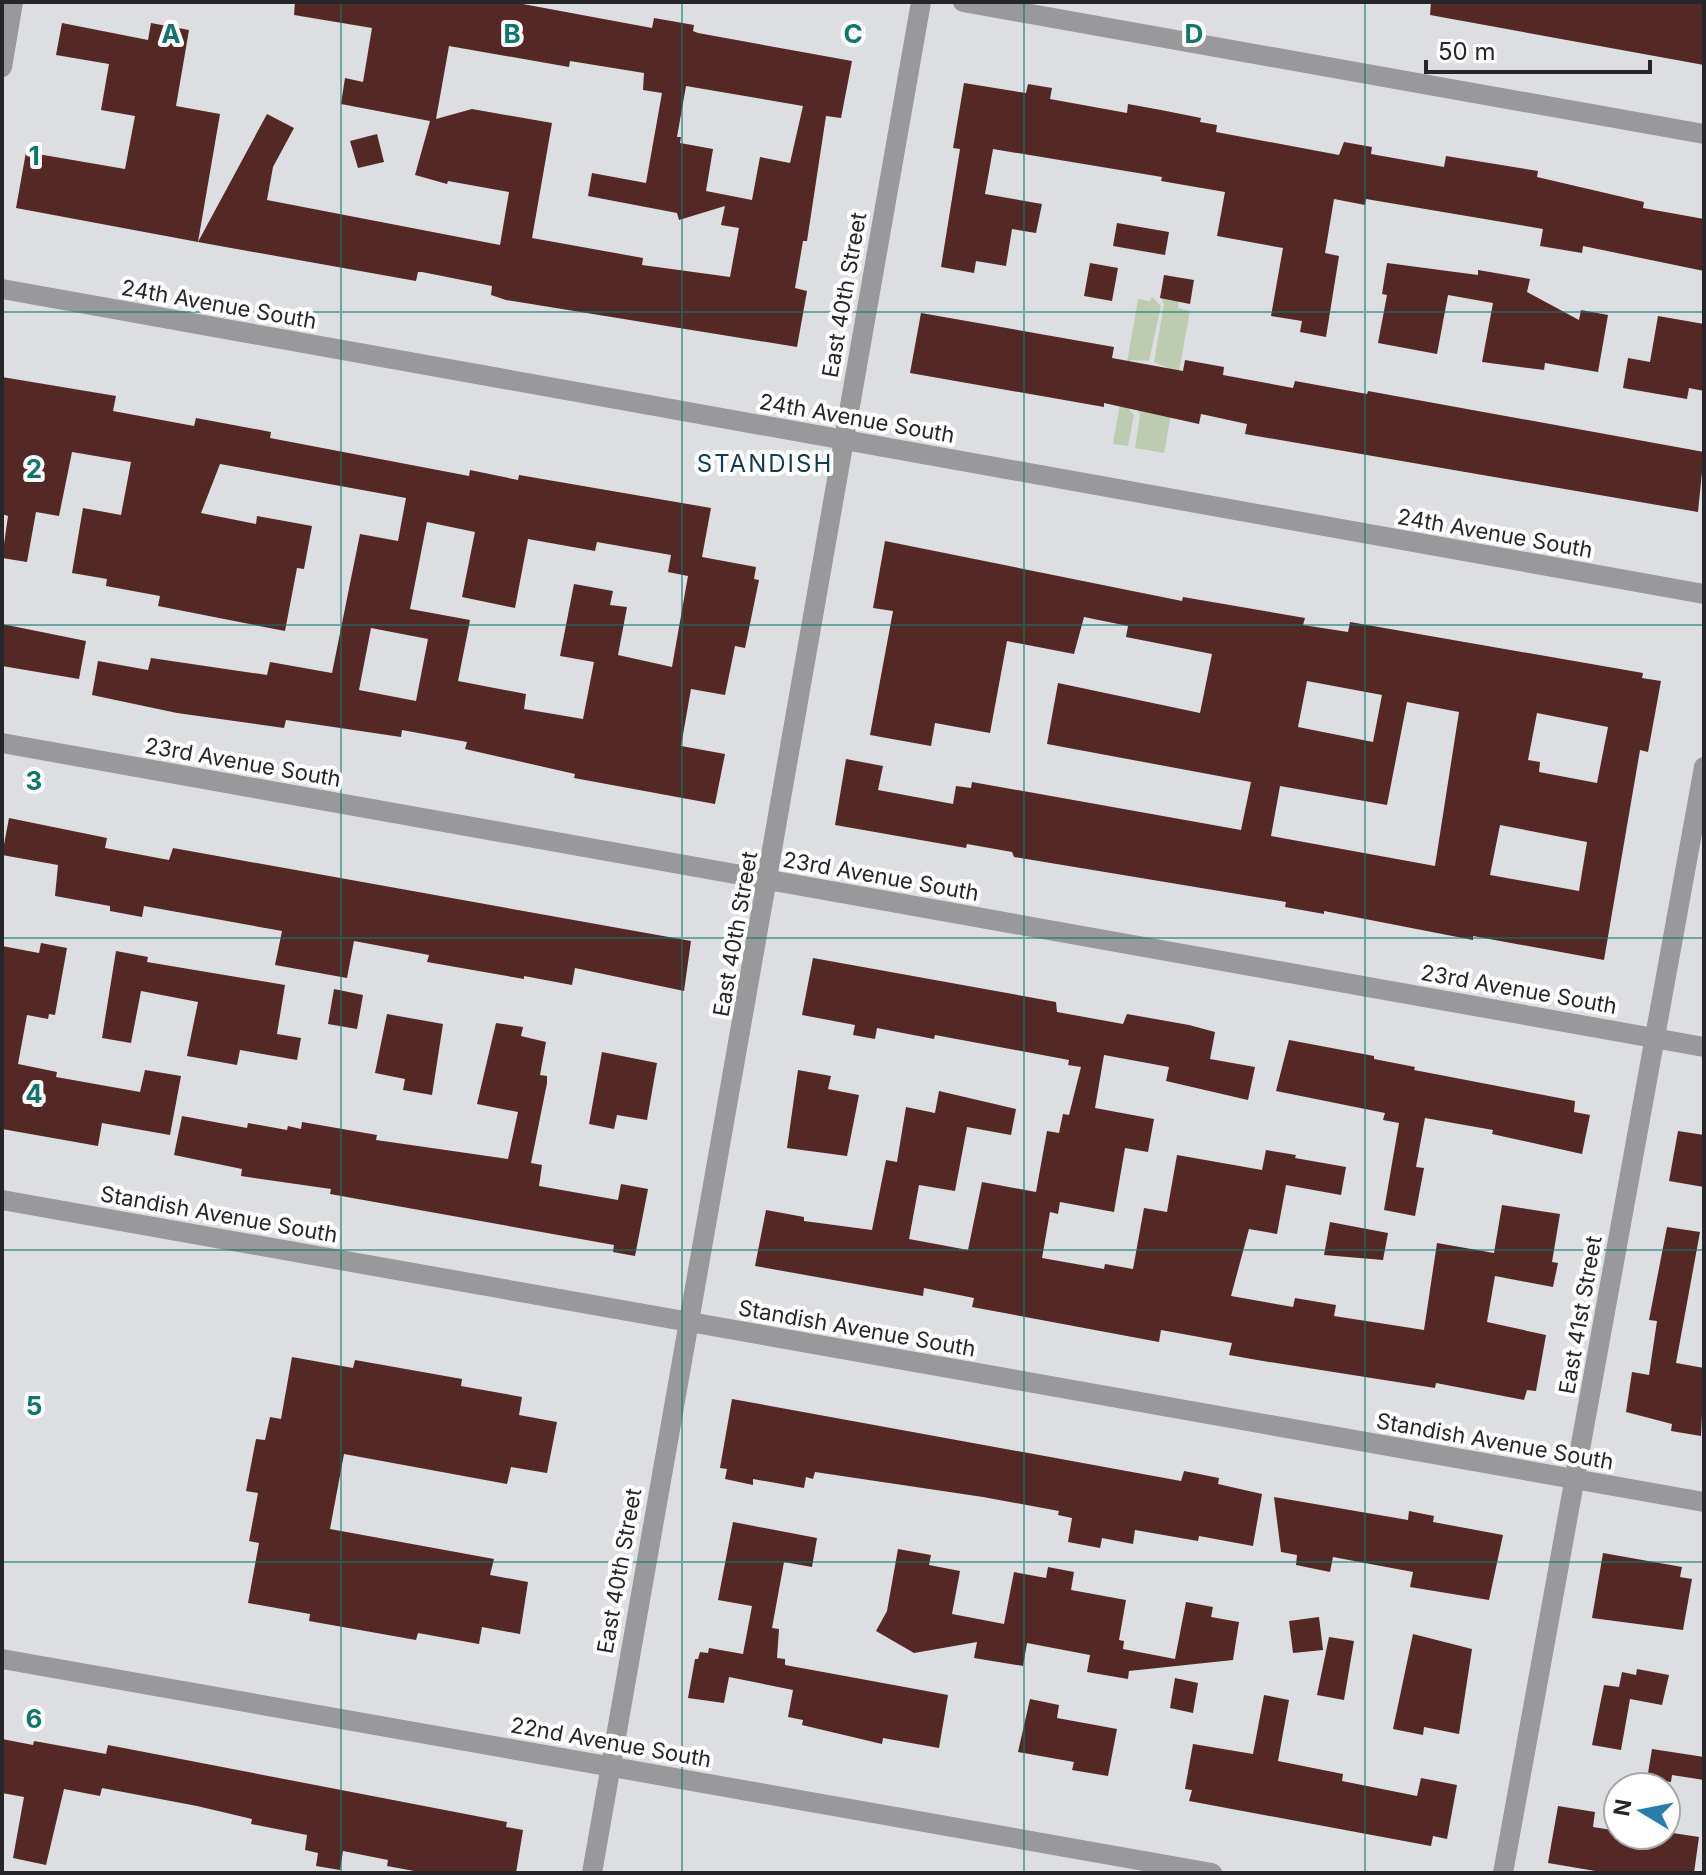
<svg xmlns="http://www.w3.org/2000/svg" width="1706" height="1875" font-family="Inter,sans-serif">
<style>
.green{fill:#bdccb0}
.building{fill:#542825;fill-rule:evenodd}
.lines{fill:none;stroke-linecap:round;stroke-linejoin:round}
.minor{stroke:#99989a;stroke-width:20}
.grid{fill:none;stroke:#0f766e;stroke-width:2;stroke-opacity:0.55}
.labels{text-anchor:middle;stroke-width:8;stroke-linejoin:round;paint-order:stroke}
.street-label{font-size:22px;fill:#262628;stroke:#fff}
.neighbourhood-label{font-size:24px;letter-spacing:2px;fill:#133b52;stroke:#fff}
.grid-label{font-size:26px;text-anchor:middle;font-weight:bold;fill:#0f766e;stroke:#fff;stroke-width:8;stroke-linejoin:round;paint-order:stroke}
</style>
<rect width="100%" height="100%" fill="#dddee2"/>
<path class="green" d="M1152,297l9,9 -12,55 -19,-1 -8,41 12,14 -6,31 -15,-2 25,-145 12,2z
M1161,297l18,3 -1,8 12,3 -26,142 -29,-5 5,-33 -2,-5 33,-41 -17,-7 10,-58z"/>
<path class="building" d="M295,2h217l140,26 2,-10 40,7 -1,6 5,2 154,28 -11,57 -15,-2 -19,125h-4l-8,47 12,3 -10,56 -291,-47 -15,-5 1,-9 -70,-14h-4l-2,9 -218,-39 69,-128 27,14 -21,39 -6,33 233,45 9,-53 -61,-11 -1,3 -32,-9 15,-54 -89,-17 4,-26 18,4 9,-54 -78,-13zM449,46l120,21 1,-6 74,12 -1,17 19,3 -16,90 -54,-10 -4,23 89,17 2,7 46,-14 -4,19 18,3 -9,49 -88,-12 1,-7 -111,-20 20,-115 -80,-14 -36,10zM686,86l117,20 -13,57 -30,-6 -8,43 -46,-9 7,-42 -33,-6 1,-6h-4z
M1431,2h273v63l-274,-50z
M62,23l86,17 3,-17 38,7 -13,76 44,8 -22,128 -182,-34 10,-56 99,17 10,-53 -34,-6 8,-46 -53,-9z
M964,83l62,10 2,-9 24,4 -2,11 77,14 1,-9 33,6 40,8 -1,4 17,3 -1,7 123,23 5,-13 28,5 -1,7 73,13 2,-11 92,15 -1,6 107,25 -1,6 61,11v52l-121,-25 -1,7 -42,-7 3,-17 -177,-30 -1,6 -31,-6 -9,54 14,3 -13,81 -26,-5 2,-11 -31,-5 12,-68 -66,-12 8,-44 -64,-11 1,-4 -169,-28 -8,45 57,10 -6,29 -24,-4 -6,37 -30,-5 -2,12 -33,-6 19,-118 -7,-1z
M377,134l7,28 -26,6 -8,-27z
M1117,223l52,9 -4,23 -52,-9z
M1090,263l28,5 -6,33 -28,-5z
M1387,263l91,12v-5l52,9 -3,13 52,28 2,-10 27,5 -10,57 -53,-9 -1,7 -62,-8 11,-59 -45,-8 -11,59 -59,-11 9,-48 -5,-1z
M1164,275l30,5 -4,24 -30,-6z
M921,313l193,34 -2,11 71,13 2,-11 39,7 -1,8 70,13 2,-7 72,13 1,-3 336,61 -6,60 -453,-78 2,-10 -46,-10 -2,10 -95,-21v4l-194,-34z
M1658,316l46,8v67l-15,-3 -2,11 -64,-11 5,-30 22,4z
M2,377l114,19 -3,15 81,15 2,-8 75,14 -1,6 199,38 1,-6 48,10 1,-5 192,33 -9,49 54,10 -2,12 5,1 -14,68 -10,-2 -10,49 -34,-6 -10,57 44,8 -10,50 -141,-26 1,-4 -110,-25 2,-7 -65,-12 -1,7 -115,-17 -2,8 -107,-15 -85,-18 6,-34 50,9 3,-12 116,17 3,-13 62,11 28,-139 38,7 8,-43 -186,-34 -19,49 55,11 1,-8 55,10 -8,43 -7,-1 -12,63 -127,-25 2,-10 -54,-10 1,-7 -35,-6 11,-65 38,7 10,-53 -59,-10 -13,64 -23,-4 -9,50 -25,-4 6,-42 -6,-2zM427,522l48,10 -13,65 53,11 13,-69 67,12 2,-9 74,13 -3,17 20,4 -16,91 -54,-12 9,-48 -17,-2 3,-14 -39,-7 -14,72 34,6 -11,57 -59,-10 2,-15 -68,-13 12,-61 -60,-11zM371,628l57,11 -12,62 -57,-11z
M885,541l297,60 1,-4 122,21 -2,7 45,7 2,-10 293,51 -1,5 19,3 -13,71 -8,-2 -36,210 -131,-24v4l-149,-29v3l-39,-7 1,-5 -272,-45 -2,-5 -45,-8 -1,4 -131,-23 11,-66 37,7 -5,24 75,14 3,-18 15,2 1,-6 269,48 10,-48 -204,-38 11,-61 142,30 12,-59 -86,-17 2,-11 -44,-9 -10,37 -67,-13 -17,92 -55,-10 -4,23 -61,-11 23,-124 -20,-3zM1307,681l75,14 -9,47 -75,-15zM1407,702l52,10 -24,154 -164,-30 9,-50 107,19zM1537,713l71,14 -11,56 -58,-11 1,-10 -12,-2zM1500,825l87,17 -8,49 -89,-16z
M2,624l84,17 -7,38 -77,-13z
M9,818l98,20 -2,10 64,12 4,-12 518,93 -7,50 -109,-23 -3,17 -48,-9v3l-97,-17 2,-7 -75,-14 -7,37 -72,-13 7,-34 -138,-25 -2,11 -32,-6v-5l-55,-10 3,-31 -56,-10z
M41,943l26,5 -12,67 -6,-1 -1,5 -21,-4 -9,49 39,8 -1,5 84,15 5,-22 36,6 -11,59 -68,-12 -4,23 -96,-17v-183l37,7z
M116,951l32,6 -1,5 138,23 -8,49 24,4 -4,22 -57,-10 -3,15 -50,-9 11,-54 -57,-11 -10,52 -29,-5z
M813,958l243,44 1,10 66,12 4,-10 62,11 26,7 -5,27 45,8 -7,33 -82,-19 3,-14 -65,-12 -9,53 59,11 -6,33 -23,-4 -11,64 -54,-10 -2,12 -8,-2 -8,46 62,11 1,-5 28,5 11,-61 23,4 10,-57 85,15 4,-20 30,5 -1,3 51,9 -5,28 -55,-10 -9,49 -28,-5 -18,67 62,11 2,-9 41,7 -2,11 90,14 13,-87 57,10 8,-48 58,9 -8,48 6,1 -5,24 -58,-11 -8,46 59,13 -10,56 -9,-1 -3,10 -88,-17 -1,5 -172,-27 -34,-6 3,-12 -71,-13 -2,12 -187,-35 2,-9 -50,-10 -1,8 -168,-30 11,-56 38,7v4l68,9 14,-70 11,2 9,-55 29,6 4,-22 77,18 -5,26 -44,-8 -12,64 -36,-6 -10,54 59,11 14,-68 54,10 11,-61 12,2 4,-19 6,1 12,-48 -13,-2 1,-5 -134,-25 -1,4 -57,-11 -2,11 -22,-4 2,-10 -53,-10z
M334,989l29,6 -6,34 -29,-5z
M387,1014l56,10 -11,71 -29,-5 2,-11 -30,-6z
M496,1023l27,4 -2,9 25,6 -6,33 7,1v7l-16,80 11,2 -3,21 79,14 3,-16 27,5 -13,67 -22,-4 1,-7 -284,-51 1,-5 -90,-13 1,-7 -68,-14 8,-39 65,12 1,-5 39,7 1,-4 13,3 1,-7 75,13 -1,5 132,19 10,-47 -41,-8z
M1289,1040l85,16v3l41,8 -1,3 161,31 -1,11 16,3 -8,39 -90,-20 1,-4 -68,-12 -9,49 8,1 -9,48 -31,-6 15,-87 -16,-3 2,-7 -109,-22z
M602,1052l55,11 -10,57 -30,-5 -3,14 -25,-5z
M798,1070l33,6 -3,13 31,6 -12,61 -60,-8z
M1678,1131l26,4v52l-35,-6z
M1330,1222l58,11 -5,27 -59,-5z
M1667,1227l33,5 -24,131 28,5 -3,68 -30,-5 1,-7 -46,-12 6,-40 17,3 8,-54 -8,-1z
M292,1357l61,11 2,-8 107,19 -1,7 61,11 -3,18 38,7 -10,51 -36,-6 -4,17 -163,-30 -14,75 164,30 -4,16 38,7 -8,52 -38,-7 -3,17 -61,-11 -2,7 -107,-19 1,-7 -62,-11 11,-60 -10,-2 9,-48 -12,-2 10,-52 9,1 5,-23 11,2z
M732,1399l449,82 3,-10 35,7 -1,6 44,10 -9,52 -54,-10 -1,5 -63,-11 -2,14 -31,-6 -2,10 -32,-6 4,-24 -14,-3 1,-4 -76,-14 -168,-25 -2,7 -7,-2 -2,11 -51,-9v6l-28,-6 2,-10 -7,-1z
M1274,1497l134,23 1,-9 25,5 -1,6 70,13 -14,65 -79,-13 3,-15 -80,-15 -3,15 -34,-7 1,-10 -16,-3z
M733,1522l84,16 -5,29 -28,-5 -12,66 7,1 -2,29 8,1v6l163,30 -9,53 -56,-10 -1,6 -80,-19 1,-5 -15,-3 5,-27 -64,-13 -5,26 -36,-5 7,-39h3l2,-7 8,1 1,-5 34,6 9,-48 -34,-6z
M898,1549l33,6 -2,10 31,6 -8,43 52,10 10,-52 32,6 2,-11 26,5 -3,18 55,10 -7,40 5,1 -1,8 52,10 11,-57 27,5 -2,10 28,5 -6,38 -104,11 -1,8 -41,-7 3,-17 -63,-12 -4,23 -49,-8 3,-16 -63,11 -38,-22 11,-20z
M1603,1553l79,14 -2,10 12,2 -9,51 -91,-12z
M1319,1617l4,33 -30,3 -4,-32z
M1413,1634l59,15 -13,85 -35,-7 -1,8 -30,-6z
M1329,1637l25,4 -10,59 -27,-5z
M1637,1669l32,6 -7,30 -32,-6 -9,51 -29,-5 12,-60 15,2 3,-15 14,3z
M1175,1678l23,5 -5,30 -23,-5z
M1264,1695l25,5 -11,61 65,13 -1,7 75,15 4,-18 36,7 -10,54 -14,-3 -2,10 -242,-45 3,-11 -7,-1 8,-45 60,10z
M1030,1699l29,6 -2,13 60,11 -9,47 -36,-6 2,-8 -56,-10z
M2,1739l31,6 1,-4 72,13 2,-9 399,77 -1,5 17,3 -7,43h-91l-38,-7 1,-6 -45,-9 -3,19 -24,-4 2,-13 -13,-3 2,-15 -56,-11 1,-5 -55,-13 -95,-18 -2,8 -36,-7 -18,76 -33,-7 11,-61 -22,-4z
M1652,1749l52,8v23l-32,-5 -1,7 -24,-3z
M1558,1806l37,6 -2,15 25,4v4l48,3v-6l33,5 -5,36h-87l-59,-10z"/>
<g class="lines">
<path class="minor" d="M963,2l741,132
M2,67l11,-65
M2,289l1702,305
M2,743l1702,304
M2,1200l1702,302
M2,1659l1210,214
M592,1873l329,-1871
M1503,1873l201,-1106"/>
</g>
<path class="grid" d="M341,2v1871M682,2v1871M1024,2v1871M1365,2v1871M2,312h1702M2,625h1702M2,938h1702M2,1250h1702M2,1562h1702"/>
<g class="labels">
<g class="street-label">
<text transform="translate(844 295) rotate(-80)" y="8">East 40th Street</text>
<text transform="translate(219 304) rotate(10)" y="8">24th Avenue South</text>
<text transform="translate(857 418) rotate(10)" y="8">24th Avenue South</text>
<text transform="translate(1495 533) rotate(10)" y="8">24th Avenue South</text>
<text transform="translate(243 762) rotate(10)" y="8">23rd Avenue South</text>
<text transform="translate(881 876) rotate(10)" y="8">23rd Avenue South</text>
<text transform="translate(735 934) rotate(-80)" y="8">East 40th Street</text>
<text transform="translate(1519 989) rotate(10)" y="8">23rd Avenue South</text>
<text transform="translate(219 1214) rotate(10)" y="8">Standish Avenue South</text>
<text transform="translate(1580 1315) rotate(-80)" y="8">East 41st Street</text>
<text transform="translate(857 1328) rotate(10)" y="8">Standish Avenue South</text>
<text transform="translate(1495 1441) rotate(10)" y="8">Standish Avenue South</text>
<text transform="translate(619 1571) rotate(-80)" y="8">East 40th Street</text>
<text transform="translate(611 1742) rotate(10)" y="8">22nd Avenue South</text>
</g>
<g class="neighbourhood-label">
<text x="765" y="472">STANDISH</text>
</g>
</g>
<g class="grid-label">
<text x="171" y="43">A</text>
<text x="512" y="43">B</text>
<text x="853" y="43">C</text>
<text x="1194" y="43">D</text>
<text x="34" y="165">1</text>
<text x="34" y="478">2</text>
<text x="34" y="790">3</text>
<text x="34" y="1103">4</text>
<text x="34" y="1415">5</text>
<text x="34" y="1728">6</text>
</g>
<rect width="1706" height="1875" fill="none" stroke="#262628" stroke-width="8"/>
<g transform="translate(1642 1811) rotate(280)"><circle r="38" fill="#ffffff" stroke="#a8a8a9" stroke-width="2"/>
<path d="M0-6L14 30L0 20L-14 30Z" fill="#277dad"/>
<text y="-12" font-size="22" font-weight="bold" text-anchor="middle" fill="#262628">N</text>
</g>
<path d="M1426 60v12h224v-12" fill="none" stroke="#262628" stroke-width="4"/>
<text x="1438" y="60" font-size="24" fill="#262628" stroke="#ffffff" stroke-width="6" paint-order="stroke">50 m</text>
</svg>
